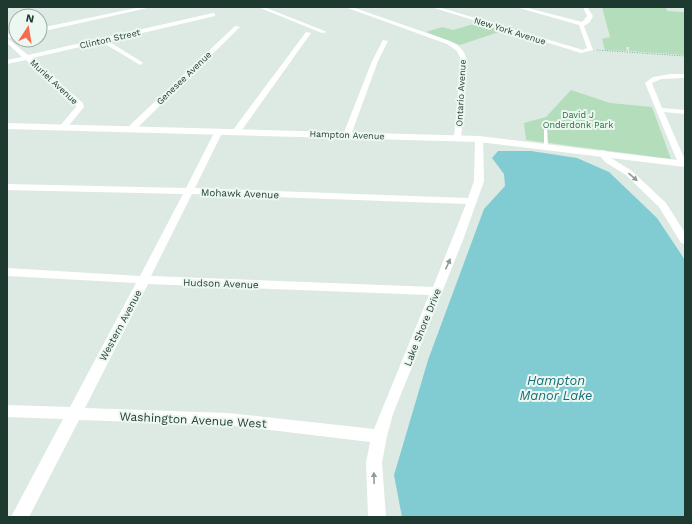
<svg xmlns="http://www.w3.org/2000/svg" width="692" height="524" font-family="'Work Sans',sans-serif">
<style>
.green{fill:#b4ddbc}
.water{fill:#81ccd3}
.lines{fill:none;stroke-linecap:round;stroke-linejoin:round}
.path{stroke:#7baf9b;stroke-width:1;stroke-dasharray:1 1.5;stroke-linecap:butt}
.service{fill:#fff;fill-rule:evenodd}
.minor{fill:#fff;fill-rule:evenodd}
.tertiary{fill:#fff;fill-rule:evenodd}
.oneway{fill:#8e9c98}
.labels{text-anchor:middle;stroke-width:4;stroke-linejoin:round;paint-order:stroke}
.far-street-label{font-size:9px;fill:#1e3a30;stroke:#edf7f1}
.far-park-label{font-size:9px;fill:#26723e;stroke:#edf7f1}
.street-label{font-size:10px;fill:#1e3a30;stroke:#edf7f1}
.near-street-label{font-size:12px;fill:#1e3a30;stroke:#edf7f1}
.near-water-label{font-size:13px;font-style:italic;fill:#166e78;stroke:#edf7f1}
</style>
<rect width="100%" height="100%" fill="#ddeae3"/>
<path class="green" d="M602,7h64l1,4 17,1 1,43 -56,-4v-4h-3l1,4 -22,-1 -3,-11 8,-2z
M477,23l25,8 -42,14 -34,-13 16,-5 11,3z
M571,90l39,13 42,4 19,52 -145,-19 -2,-17 22,-6z"/>
<path class="water" d="M498,151h33l46,7 32,14 48,46 28,42v257h-283l-8,-42 34,-115 56,-151 21,-23 -1,-12 -12,-16z"/>
<g class="lines">
<path class="path" d="M597,50l88,6"/>
<path class="service" d="M544,126l3,1 1,19 -2,1 -2,-1z"/>
<path class="minor" d="M258,7h6l63,25 -5,1z
M345,7h7l95,33c11,4 17,9 20,20l-6,80h-3l-4,-2 7,-78 -4,-9 -10,-7z
M431,7h7l145,43 4,-2 -8,-23 -63,-18h8l58,15 5,-6 -4,-9h4l6,9 -3,6 -6,4 9,24 -12,3z
M213,13l2,1v2l-107,25 34,21 1,1 -3,2 -38,-23 -70,16 51,45 1,4 -18,22h-3l-4,-2 17,-20v-3l-50,-44 -19,4v-4l15,-3 -15,-14v-5l21,17z
M235,26l5,1 -106,104h-6v-4z
M306,32l5,1 -72,101h-6v-4z
M383,40l5,1 -10,20 -27,74 -4,2h-3l-1,-2 29,-74z
M671,74h14v4l-24,1 -9,4 10,25 23,2v4l-21,-2 21,48v5l-3,1 -4,-3 -33,-80 8,-6z
M216,129h6l1,2 -28,57 273,10 6,-17 1,-42 4,-2 4,2 1,42 -21,59 -70,174 -6,22 -5,27 4,54h-18l-2,-54 4,-21 -142,-17 -149,-5 -50,97h-18l52,-98 -56,-2v-12l63,2 66,-124 -129,-7v-8l133,8 43,-82 -176,-4v-6l179,4zM192,194l274,10 -33,83 -282,-11zM148,284l281,11 -55,134 -146,-16 -143,-5z
M602,150l3,1 6,7 21,13 34,32 19,30v11l-4,-1 -22,-36 -33,-32 -21,-13 -7,-9z"/>
<path class="tertiary" d="M141,7h11l-112,25v-4z
M16,33v4l-9,1v-4z
M7,123l472,13 206,25v6l-206,-25 -472,-13z"/>
</g>
<defs><path id="oneway-solid" d="M-6-.8H1V-3.2L6.5 0L1 3.2V.8H-6Z"/></defs>
<g class="oneway">
<use href="#oneway-solid" transform="translate(633 177) rotate(41)"/>
<use href="#oneway-solid" transform="translate(448 264) rotate(-66)"/>
<use href="#oneway-solid" transform="translate(374 478) rotate(-91)"/>
</g>
<g class="labels">
<g class="far-street-label">
<text transform="translate(510 31) rotate(17)" y="3">New York Avenue</text>
<text transform="translate(110 39) rotate(-13)" y="3">Clinton Street</text>
<text transform="translate(184 78) rotate(-44)" y="3">Genesee Avenue</text>
<text transform="translate(54 82) rotate(43)" y="3">Muriel Avenue</text>
<text transform="translate(461 93) rotate(-87)" y="3">Ontario Avenue</text>
<text transform="translate(347 135) rotate(2)" y="3">Hampton Avenue</text>
</g>
<g class="far-park-label">
<text x="578" y="118">David J<tspan x="578" dy="10">Onderdonk Park</tspan></text>
</g>
<g class="street-label">
<text transform="translate(240 193) rotate(2)" y="4">Mohawk Avenue</text>
<text transform="translate(221 283) rotate(2)" y="4">Hudson Avenue</text>
<text transform="translate(120 325) rotate(-62)" y="4">Western Avenue</text>
<text transform="translate(422 327) rotate(-68)" y="4">Lake Shore Drive</text>
</g>
<g class="near-street-label">
<text transform="translate(193 420) rotate(3)" y="4">Washington Avenue West</text>
</g>
<g class="near-water-label">
<text x="556" y="385">Hampton<tspan x="556" dy="15">Manor Lake</tspan></text>
</g>
</g>
<rect width="692" height="524" fill="none" stroke="#1e3a30" stroke-width="16"/>
<g transform="translate(28 28) rotate(12)"><circle r="19" fill="#edf7f1" stroke="#9aaba4"/>
<path d="M0-3L7 15L0 10L-7 15Z" fill="#f9694b"/>
<text y="-6" font-size="11" font-weight="bold" text-anchor="middle" fill="#1e3a30">N</text>
</g>
</svg>
